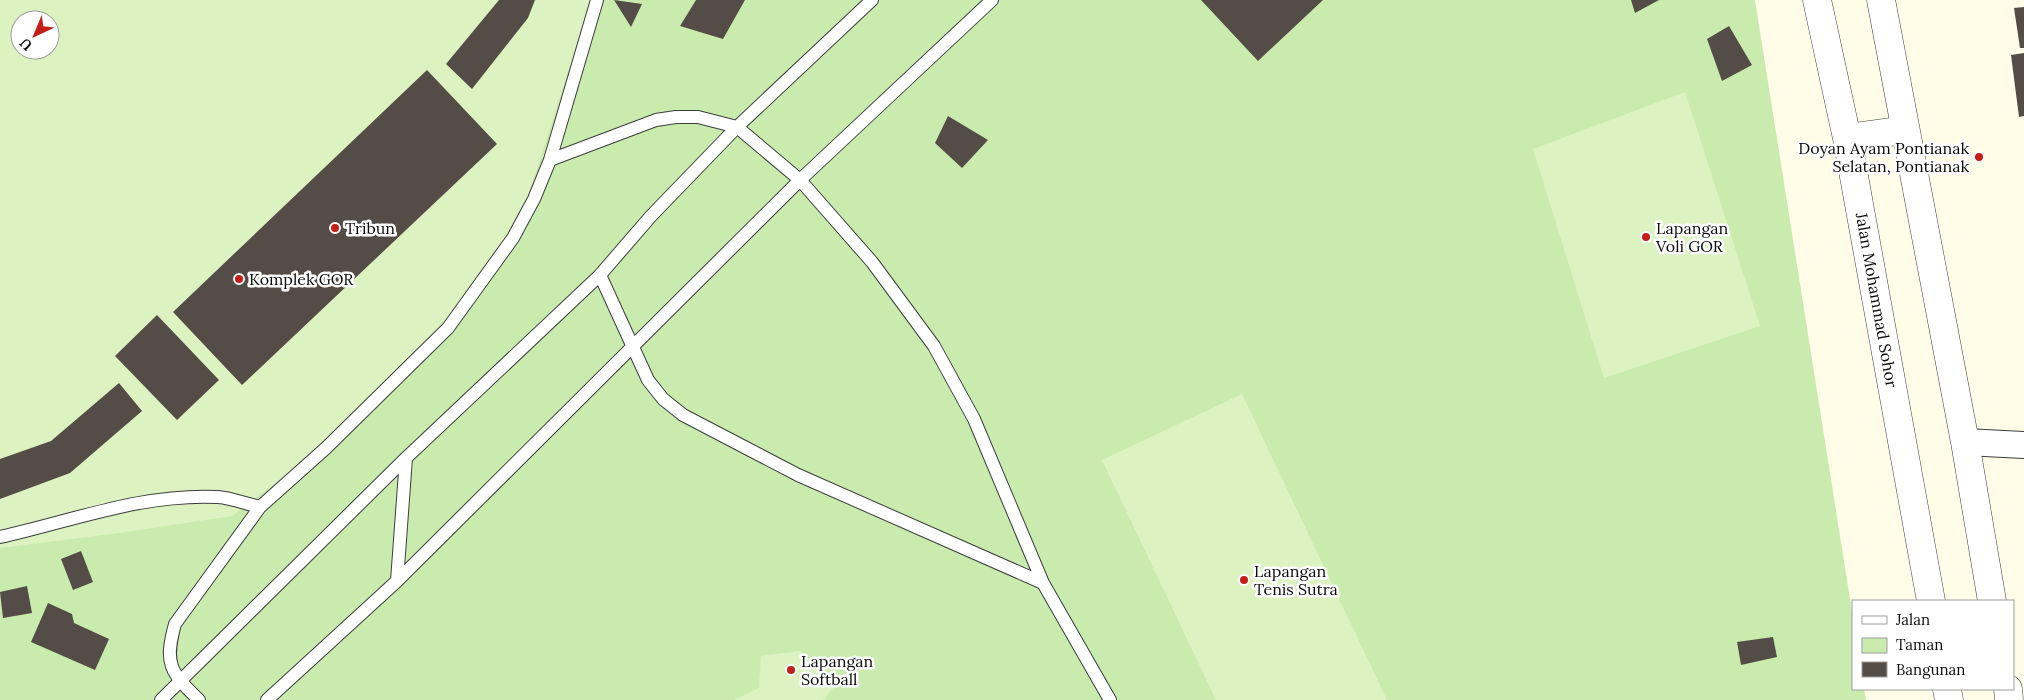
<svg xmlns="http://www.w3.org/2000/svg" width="2024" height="700" font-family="Lora,serif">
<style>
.green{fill:#c9ecae;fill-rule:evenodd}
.pitch{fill:#ddf2c1;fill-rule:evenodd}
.building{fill:#544c46}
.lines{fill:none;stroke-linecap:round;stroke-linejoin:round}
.service-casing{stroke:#3d3d3d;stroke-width:14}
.minor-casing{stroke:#3d3d3d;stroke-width:28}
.tertiary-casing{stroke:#3d3d3d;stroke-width:29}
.service{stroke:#fff;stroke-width:12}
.minor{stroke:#fff;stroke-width:26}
.tertiary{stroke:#fff;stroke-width:28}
.poi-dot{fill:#c41e18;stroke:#fff;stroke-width:2}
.labels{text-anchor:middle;stroke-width:5;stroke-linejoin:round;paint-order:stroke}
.poi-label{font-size:16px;fill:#0a0a0a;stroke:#fff;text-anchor:start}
.street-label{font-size:16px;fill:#0a0a0a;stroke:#fff}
</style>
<rect width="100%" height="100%" fill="#fffce8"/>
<path class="green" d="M0,0h1755l98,618v71h11l2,11h-1866zM20,20h30v30h-30z"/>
<path class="pitch" d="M0,0h591l-72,224 -81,110 -124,119 -82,63 -113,17 -119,15zM20,20h30v30h-30z
M1685,92l75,234 -156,52 -71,-229z
M1242,394l145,306h-171l-114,-240z
M800,651l37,33 -14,16h-89l25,-12 2,-32z"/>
<path class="building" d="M499,0h36l-7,18 -56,71 -26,-25z
M614,0l28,4 -11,23z
M696,0h49l-22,39 -43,-13z
M1201,0h122l-65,61z
M1631,0h28l-24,13z
M2024,7v41h-4l-6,-40z
M1729,26l23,39 -30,16 -15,-42z
M2024,53v63l-5,1 -8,-62z
M427,70l70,74 -255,241 -69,-73z
M948,116l40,24 -26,28 -27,-25z
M157,315l62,65 -42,40 -62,-64z
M119,383l23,28 -72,62 -70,26v-40l51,-18z
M81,551l12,31 -20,8 -12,-31z
M27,586l5,27 -29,5 -3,-26z
M48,603l24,11 2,9 35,16 -14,31 -64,-28z
M1773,637l4,20 -36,8 -4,-23z"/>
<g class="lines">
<g class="service-casing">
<path id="service" d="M550,160l106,-40 20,-3h22l39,10 63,53 72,82 62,84 40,73 69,164 67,117
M600,275l48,105 15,19 20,16 115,60 245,108
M260,507l66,-59 122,-120 65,-90 21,-39 16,-39 47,-160
M0,537c72,-16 143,-44 218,-40 14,1 28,7 42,10l-85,117c-11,40 -5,48 24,76
M397,581l9,-123
M161,700l245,-242 194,-183 51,-59 86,-89 135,-127
M267,700l130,-119 403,-401 192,-180"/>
</g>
<g class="minor-casing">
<path id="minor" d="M1965,442l59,3"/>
</g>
<g class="tertiary-casing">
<path id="tertiary" d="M1817,0l30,138 84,463
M1881,0l84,442 27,159
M1847,138l58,-8
M1947,689l2,11
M2008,689l1,11"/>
</g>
<use href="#service" class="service"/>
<use href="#minor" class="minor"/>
<use href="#tertiary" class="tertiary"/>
</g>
<g class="poi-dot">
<circle cx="1979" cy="157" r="5"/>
<circle cx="335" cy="228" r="5"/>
<circle cx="1646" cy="237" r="5"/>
<circle cx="239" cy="279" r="5"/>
<circle cx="1244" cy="580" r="5"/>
<circle cx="791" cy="670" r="5"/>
</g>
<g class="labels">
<g class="poi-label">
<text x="1969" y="154" text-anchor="end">Doyan Ayam Pontianak<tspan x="1969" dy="18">Selatan, Pontianak</tspan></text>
<text x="345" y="234">Tribun</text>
<text x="1656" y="234">Lapangan<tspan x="1656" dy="18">Voli GOR</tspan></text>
<text x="249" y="285">Komplek GOR</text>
<text x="1254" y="577">Lapangan<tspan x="1254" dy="18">Tenis Sutra</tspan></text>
<text x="801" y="667">Lapangan<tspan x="801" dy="18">Softball</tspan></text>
</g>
<g class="street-label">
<text transform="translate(1877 300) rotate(80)" y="6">Jalan Mohammad Sohor</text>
</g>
</g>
<rect x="1852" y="600" width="162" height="90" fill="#ffffff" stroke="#9d9d9d"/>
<rect x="1862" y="616" width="25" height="8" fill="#ffffff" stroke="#9d9d9d"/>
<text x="1896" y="625" font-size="15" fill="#0a0a0a">Jalan</text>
<rect x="1862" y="638" width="25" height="15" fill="#c9ecae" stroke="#9d9d9d"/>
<text x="1896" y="650" font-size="15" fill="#0a0a0a">Taman</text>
<rect x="1862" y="662" width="25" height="15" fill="#544c46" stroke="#9d9d9d"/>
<text x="1896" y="675" font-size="15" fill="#0a0a0a">Bangunan</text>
<g transform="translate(35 35) rotate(224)"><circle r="24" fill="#ffffff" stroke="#9d9d9d"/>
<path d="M0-4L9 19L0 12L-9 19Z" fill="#c41e18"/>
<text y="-8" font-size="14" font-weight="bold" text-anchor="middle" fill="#0a0a0a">U</text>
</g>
</svg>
